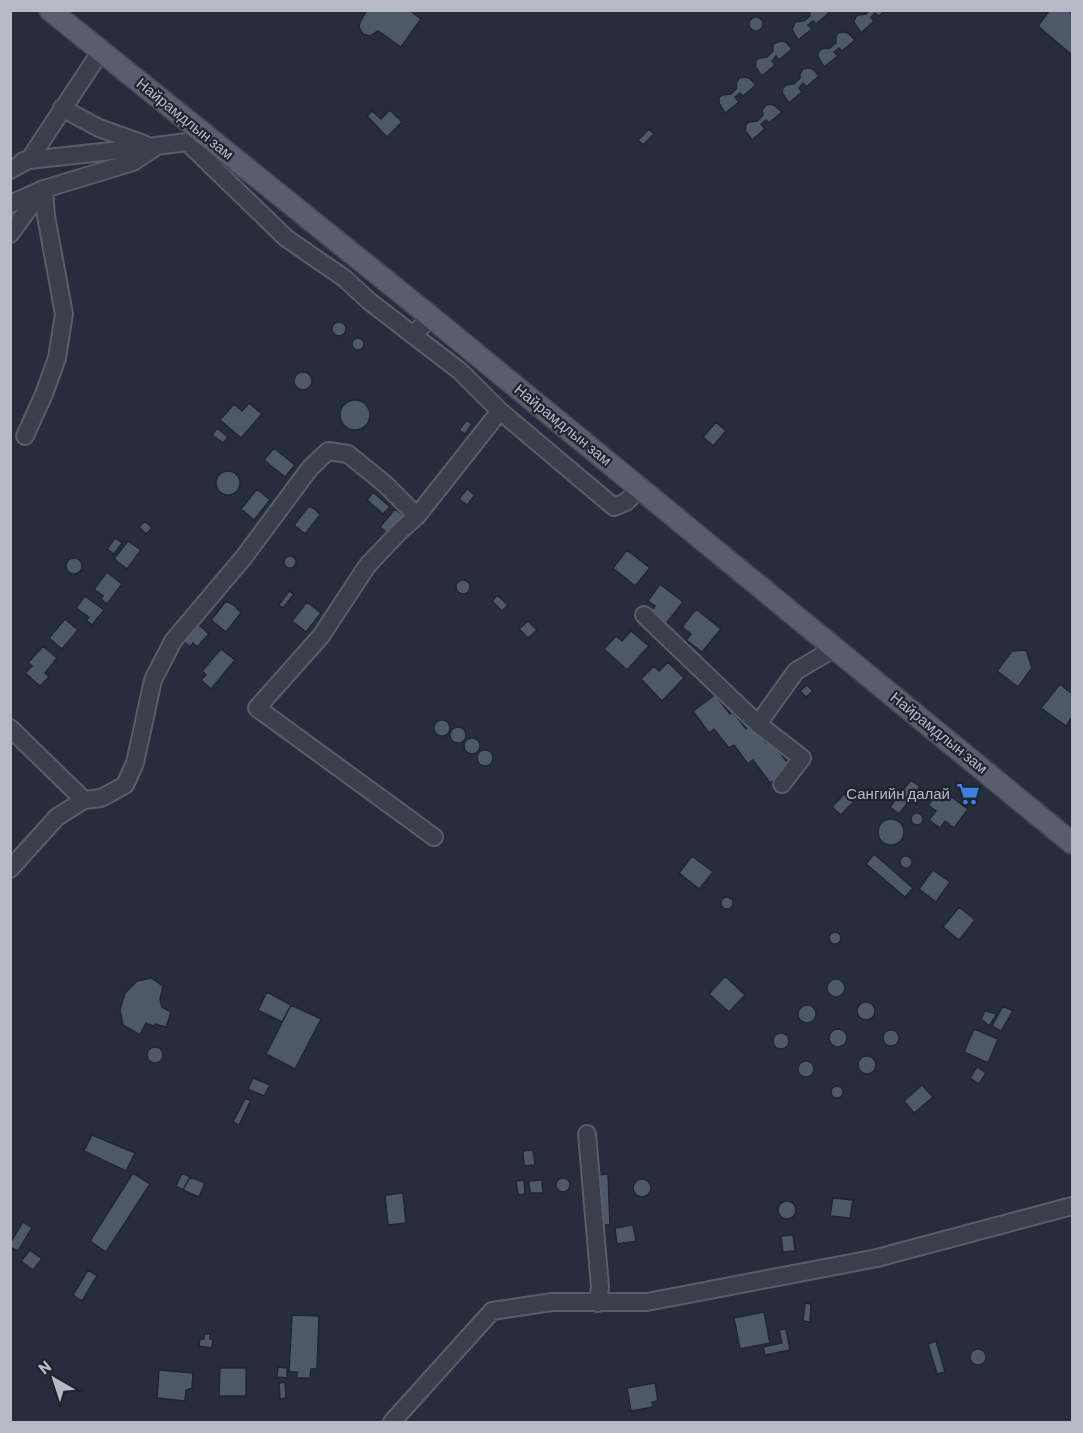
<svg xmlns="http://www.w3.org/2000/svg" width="1083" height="1433" font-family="Barlow,sans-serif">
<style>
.building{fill:#4e5965;stroke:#202731;stroke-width:1.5}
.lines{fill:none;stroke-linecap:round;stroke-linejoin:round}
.minor-casing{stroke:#575e68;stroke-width:20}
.major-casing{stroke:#424953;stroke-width:24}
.minor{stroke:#39404a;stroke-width:16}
.major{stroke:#575f6a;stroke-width:21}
.labels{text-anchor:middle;stroke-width:4.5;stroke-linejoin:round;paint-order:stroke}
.street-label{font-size:15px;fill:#b4bbc5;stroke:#1e252f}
.poi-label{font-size:15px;fill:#b4bbc5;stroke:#1e252f;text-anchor:end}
</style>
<rect width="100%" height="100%" fill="#252e39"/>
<path class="building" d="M367,10h42l12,9 -20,28 -23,-16 -8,5 -7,-2 -4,-7 1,-5z
M827,10l2,3 -13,11 -3,-3 -5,4 4,4 -14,11 -6,-10 3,-8 9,-1 6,-5 -1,-6z
M870,10h15l-6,6 -4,-3 -4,4 3,4 -13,12 -7,-11 1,-4 3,-3 8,-1z
M1050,10h18l4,4v41l-34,-29z
M749 24a7 7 0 1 1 14 0a7 7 0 1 1-14 0Z
M844,32l4,1 7,7 -13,11 -3,-3 -5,4 4,4 -14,11 -6,-10v-4l3,-4 9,-1 6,-5v-7l2,-3z
M781,41l5,1 6,7 -13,11 -3,-4 -4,5 3,4 -13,11 -7,-10 1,-5 3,-3 8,-1 6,-6v-7z
M808,68l5,1 6,7 -13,11 -3,-4 -4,5 3,4 -13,11 -7,-10 1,-5 3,-3 8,-1 6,-6v-4l3,-5z
M745,77l4,1 7,7 -13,11 -3,-3 -5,4 4,5 -14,11 -6,-10v-5l3,-3 9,-1 6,-6 -1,-5 3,-5z
M771,104l4,2 7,6 -13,11 -3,-3 -5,4 4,5 -13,11 -7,-10 1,-5 2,-3 9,-1 6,-6 -1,-5 4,-5z
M390,110l12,12 -15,15 -20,-21 5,-5 9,8z
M649,129l5,5 -11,11 -5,-5z
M332 329a7 7 0 1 1 14 0a7 7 0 1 1-14 0Z
M352 344a6 6 0 1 1 12 0a6 6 0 1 1-12 0Z
M294 381a9 9 0 1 1 18 0a9 9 0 1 1-18 0Z
M340 415a15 15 0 1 1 30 0a15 15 0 1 1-30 0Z
M249,403l13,11 -21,24 -21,-18 14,-16 8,7z
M467,420l5,4 -7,10 -6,-4z
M716,422l10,9 -13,15 -10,-9z
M217,428l11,9 -5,6 -11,-8z
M274,448l21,17 -10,12 -21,-17z
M216 483a12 12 0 1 1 24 0a12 12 0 1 1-24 0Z
M257,489l13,11 -16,20 -13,-11z
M467,489l8,6 -8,10 -8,-6z
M373,492l17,15 -7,7 -16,-14z
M309,506l6,3 5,6 -15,19 -11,-9z
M395,509l10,8 -15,18 -10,-8z
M145,521l7,7 -6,6 -7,-7z
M115,538l7,5 -8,11 -7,-5z
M128,541l13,9 -14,19 -13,-10z
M627,550l23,18 -15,18 -22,-18z
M284 562a6 6 0 1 1 12 0a6 6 0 1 1-12 0Z
M66 566a8 8 0 1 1 16 0a8 8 0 1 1-16 0Z
M107,572l15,12 -15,20 -6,-5 2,-3 -9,-7z
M456 587a7 7 0 1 1 14 0a7 7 0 1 1-14 0Z
M660,584l23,18 -18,23 -16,-11 6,-8 -7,-5z
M289,591l5,3 -11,14 -4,-3z
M497,595l11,10 -6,6 -10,-10z
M85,596l19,14 -12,15 -6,-5 3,-3 -13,-9z
M226,601l8,4 7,8 -15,19 -15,-12z
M307,602l14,11 -15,19 -14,-11z
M696,609l25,20 -19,23 -16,-12 5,-6 -9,-7z
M65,619l13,11 -16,19 -13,-11z
M528,621l9,9 -9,8 -9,-9z
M198,624l11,10 -12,13 -4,-4 -3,4 -7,-6z
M631,631l18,15 -22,24 -23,-21 12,-13 6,5z
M43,646l14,12 -12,15 4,4 -9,9 -15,-13 7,-7 -4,-3z
M221,649l14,11 -24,29 -10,-9 5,-5 -4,-4z
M1026,650l6,18 -14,19 -21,-16 15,-20z
M668,662l16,16 -22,23 -21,-22 13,-13 5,5z
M1060,684l12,10v23l-6,9 -25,-18z
M807,685l6,6 -7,6 -6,-6z
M715,695l15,19 3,-2 13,17 6,-5 14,19 4,-3 21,27 -21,16 -17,-23 -5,4 -14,-19 -5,3 -15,-19 -5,4 -16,-22z
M434 728a8 8 0 1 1 16 0a8 8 0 1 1-16 0Z
M450 735a8 8 0 1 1 16 0a8 8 0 1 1-16 0Z
M464 746a8 8 0 1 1 16 0a8 8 0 1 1-16 0Z
M477 758a8 8 0 1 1 16 0a8 8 0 1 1-16 0Z
M911,780l9,7 -21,27 -9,-7z
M940,789l28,20 -14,19 -9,-7 -5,7 -11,-8 7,-9 -8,-6z
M847,791l9,8 -15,16 -9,-8z
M911 819a6 6 0 1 1 12 0a6 6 0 1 1-12 0Z
M878 832a13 13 0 1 1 26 0a13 13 0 1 1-26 0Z
M874,854l39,34 -8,9 -39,-33z
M900 862a6 6 0 1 1 12 0a6 6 0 1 1-12 0Z
M692,856l21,16 -14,17 -20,-16z
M933,870l17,12 -14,20 -17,-13z
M721 903a6 6 0 1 1 12 0a6 6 0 1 1-12 0Z
M959,907l16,13 -16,20 -16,-13z
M829 938a6 6 0 1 1 12 0a6 6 0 1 1-12 0Z
M725,976l20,19 -16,17 -20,-18z
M151,978l12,8 -3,13 2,8 9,5 -5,15 -11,-3 -2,2 -7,-3 -6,12 -17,-10 -3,-15 5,-17 12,-12z
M827 988a9 9 0 1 1 18 0a9 9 0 1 1-18 0Z
M267,992l24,13 -9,17 -24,-12z
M857 1011a9 9 0 1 1 18 0a9 9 0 1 1-18 0Z
M291,1005l30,14 -26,50 -29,-15z
M798 1014a9 9 0 1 1 18 0a9 9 0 1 1-18 0Z
M1003,1006l10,5 -12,20 -9,-5z
M985,1011l12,3 -8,12 -8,-7z
M829 1038a9 9 0 1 1 18 0a9 9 0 1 1-18 0Z
M974,1029l24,10 -10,24 -24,-11z
M883 1038a8 8 0 1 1 16 0a8 8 0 1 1-16 0Z
M773 1041a8 8 0 1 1 16 0a8 8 0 1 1-16 0Z
M147 1055a8 8 0 1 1 16 0a8 8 0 1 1-16 0Z
M858 1065a9 9 0 1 1 18 0a9 9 0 1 1-18 0Z
M798 1069a8 8 0 1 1 16 0a8 8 0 1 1-16 0Z
M977,1067l9,6 -7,11 -9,-6z
M253,1078l17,7 -6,11 -16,-7z
M922,1085l11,12 -19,16 -10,-12z
M831 1092a6 6 0 1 1 12 0a6 6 0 1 1-12 0Z
M245,1099l6,1 -12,25 -6,-3z
M92,1135l43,18 -9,18 -42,-20z
M533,1150l2,15 -11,1 -1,-15z
M133,1173l17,11 -44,68 -16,-11z
M182,1173l8,4 -7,13 -7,-4z
M608,1174l2,51h-9l-2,-50z
M190,1177l15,6 -6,14 -16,-7z
M556 1185a7 7 0 1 1 14 0a7 7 0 1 1-14 0Z
M633 1188a9 9 0 1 1 18 0a9 9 0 1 1-18 0Z
M524,1180l1,14 -7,1 -2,-14z
M542,1180l1,13h-13l-1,-12z
M403,1193l3,30 -18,2 -3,-30z
M833,1198l20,2 -3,18 -20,-2z
M778 1210a9 9 0 1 1 18 0a9 9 0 1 1-18 0Z
M23,1222l9,6 -14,23 -8,-4v-4z
M633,1225l3,16 -19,3 -2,-16z
M793,1235l2,16 -12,1 -2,-16z
M30,1250l12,9 -9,11 -12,-9z
M88,1270l9,6 -15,25 -9,-6z
M805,1303l6,1 -1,18 -7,-1z
M764,1312l6,31 -30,6 -6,-31z
M292,1315l27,1 -2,53h-6l-1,9h-13v-6h-8z
M786,1329l4,21 -25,5 -2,-8 19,-4 -3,-13z
M204,1334h6v5h3l-1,9 -13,-2 1,-7h4z
M936,1341l9,31 -8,2 -9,-30z
M970 1357a8 8 0 1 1 16 0a8 8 0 1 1-16 0Z
M278,1367l9,1v10l-10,-1z
M220,1368h26v28h-27z
M159,1370l34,3 -1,15 -6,2 -1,11 -28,-3z
M285,1382l1,16 -6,1 -1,-16z
M655,1383l3,18 -6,1 1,5 -22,4 -4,-23z"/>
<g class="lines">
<g class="minor-casing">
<path id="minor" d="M62,108l37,20 45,16
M187,142l99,96 58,40 25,23 44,34
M23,161l6,-1 72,-109
M10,170l19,-10 127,-14 31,-4 10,-4
M10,204l34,-15 89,-27 21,-14
M10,234l33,-45
M431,317l-18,18 47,36 40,40 114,96 12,-5 14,-14
M25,436l19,-42 13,-36 7,-44 -18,-98 -2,-27
M644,615l114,109 44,34 -20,26
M758,724l38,-53 39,-23
M10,728l74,72
M434,837l-177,-129 64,-72 46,-70 33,-35 17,-15 83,-105
M10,869l47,-52 27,-17 17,-2 24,-13 10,-22 18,-83 20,-39 71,-84 66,-89 18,-17 20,3 37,30 32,32
M587,1134l13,153 -2,16
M392,1422l100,-111 60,-9h95l230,-44 195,-52"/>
</g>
<g class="major-casing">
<path id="major" d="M50,10l381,307 641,526"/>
</g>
<use href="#minor" class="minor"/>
<use href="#major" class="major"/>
</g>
<defs>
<g id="supermarket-bare" transform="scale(1.8)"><path d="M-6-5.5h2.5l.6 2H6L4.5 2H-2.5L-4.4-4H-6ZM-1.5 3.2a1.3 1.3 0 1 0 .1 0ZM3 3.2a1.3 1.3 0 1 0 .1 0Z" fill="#3f7fe0" stroke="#1e252f" stroke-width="2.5" paint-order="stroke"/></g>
</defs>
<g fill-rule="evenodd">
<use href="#supermarket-bare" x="968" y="794"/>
</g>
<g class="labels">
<g class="street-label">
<text transform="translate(185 119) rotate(39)" y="5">Найрамдлын зам</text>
<text transform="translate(563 425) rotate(39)" y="5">Найрамдлын зам</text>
<text transform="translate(939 733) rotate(39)" y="5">Найрамдлын зам</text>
</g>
<g class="poi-label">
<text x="950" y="799">Сангийн далай</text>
</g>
</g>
<rect width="1083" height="1433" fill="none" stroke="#b4bbc5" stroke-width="24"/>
<g transform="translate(54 1379) rotate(321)" stroke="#1e252f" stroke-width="4.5" paint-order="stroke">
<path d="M0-4.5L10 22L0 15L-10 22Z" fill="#b4bbc5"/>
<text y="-9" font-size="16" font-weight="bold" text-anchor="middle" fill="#b4bbc5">N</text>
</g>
</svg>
